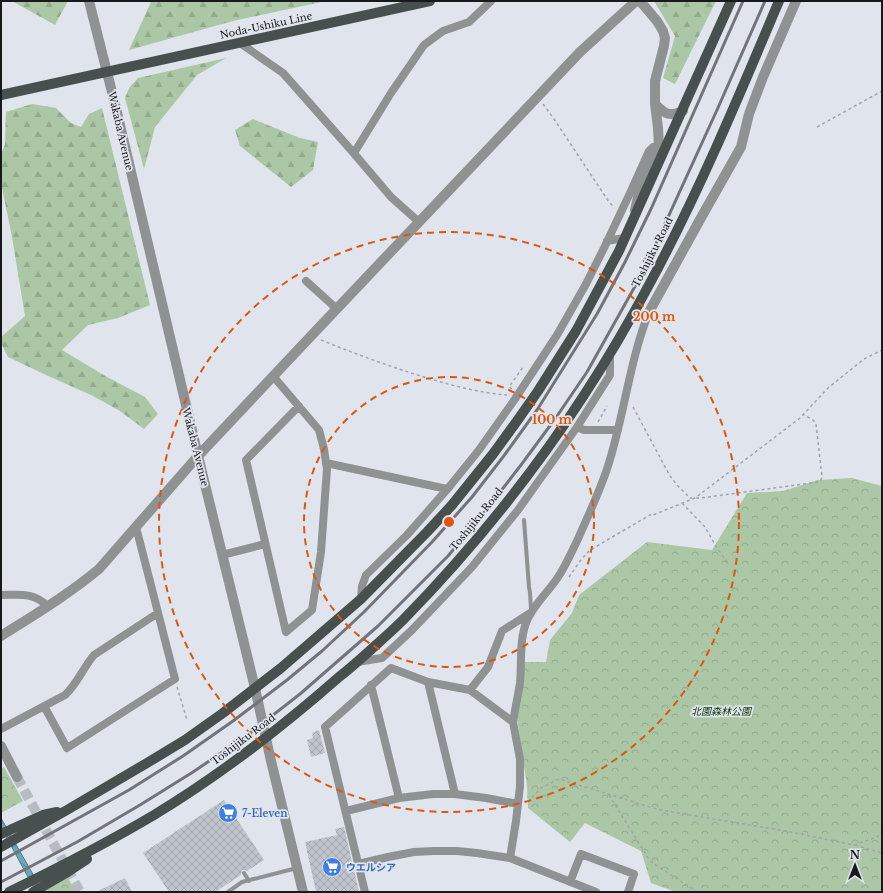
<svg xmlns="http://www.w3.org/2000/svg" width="883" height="893" font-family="'Libre Baskerville','Noto Sans JP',serif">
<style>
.forest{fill:url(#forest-firs)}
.park{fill:url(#park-crowns)}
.water{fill:url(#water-waves);stroke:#507c8c}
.building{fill:url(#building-cross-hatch)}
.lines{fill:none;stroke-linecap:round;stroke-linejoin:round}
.tertiary-tunnel{stroke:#b8bbc2;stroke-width:10;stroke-dasharray:10 5;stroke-linecap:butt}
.path{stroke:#a0a3aa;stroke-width:1.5;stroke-dasharray:3 3;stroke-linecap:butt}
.service{stroke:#8e9292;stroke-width:4}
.minor{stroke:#8e9292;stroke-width:8}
.tertiary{stroke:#8e9292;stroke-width:10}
.primary{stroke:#48504f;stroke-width:10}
.rail{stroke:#727479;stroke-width:3}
.ring{fill:none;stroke:#de560d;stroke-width:2;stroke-dasharray:7 5}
.labels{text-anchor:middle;stroke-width:3.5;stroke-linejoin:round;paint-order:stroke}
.street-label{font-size:10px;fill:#18191c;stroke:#e0e4ec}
.park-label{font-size:10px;font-style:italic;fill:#093a00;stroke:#e0e4ec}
.shop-label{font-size:10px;font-weight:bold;fill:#366cbe;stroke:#e0e4ec;text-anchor:start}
.centre{fill:#de560d;stroke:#e0e4ec;stroke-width:2}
.ring-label{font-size:12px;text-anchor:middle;font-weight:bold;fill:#de560d;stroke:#e0e4ec;stroke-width:3.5;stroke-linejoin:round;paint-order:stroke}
</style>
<defs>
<pattern id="forest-firs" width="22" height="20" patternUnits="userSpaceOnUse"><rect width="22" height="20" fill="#acc7a5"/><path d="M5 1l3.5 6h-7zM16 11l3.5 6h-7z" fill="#93aa8d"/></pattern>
<pattern id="park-crowns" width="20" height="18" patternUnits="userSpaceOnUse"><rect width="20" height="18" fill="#acc7a5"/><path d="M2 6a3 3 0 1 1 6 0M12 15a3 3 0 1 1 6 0" fill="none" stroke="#93aa8d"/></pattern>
<pattern id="water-waves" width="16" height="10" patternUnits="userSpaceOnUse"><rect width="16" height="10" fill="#68a7bc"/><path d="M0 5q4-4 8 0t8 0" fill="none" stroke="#558798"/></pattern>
<pattern id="building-cross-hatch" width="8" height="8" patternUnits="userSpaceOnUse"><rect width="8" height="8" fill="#bfc3cb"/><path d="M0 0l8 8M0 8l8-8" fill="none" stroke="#a3a7ae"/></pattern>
</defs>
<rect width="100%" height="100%" fill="#e0e4ec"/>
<path class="forest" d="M12,1h56l-13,24z
M150,1h176l-93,20 -104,29 22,-48z
M654,1h62l-41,83 -12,-6 12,-42z
M226,58l-29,17 -42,52 -11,42 -19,-71 4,-10 9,-10z
M32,104l24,4 15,15 10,4 8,-13 13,-6 48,197 -32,13 -30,7 -26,25 45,27 38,20 13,17 -14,15 -24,-18 -29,-16 -45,-20 -38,-18 -7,-14v-6l24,-21 -13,-79 -11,-54 1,-31 3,-8 1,-32z
M253,119l47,19 18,4 -5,28 -22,17 -51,-41 -5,-16z"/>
<path class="park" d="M852,478l30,8v406h-206l-25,-9 -10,-32 -56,-28 -15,19 -42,-34 -1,-22 -10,-68 8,-56h21l4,-22 22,-27 7,-18 68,-53 65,8 35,-57 36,-2 35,-11z
M4,767l19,34 -22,12v-44z
M66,873l9,19h-32z"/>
<path class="water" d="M1,818l42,74h-7l-35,-65z"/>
<path class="building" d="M319,730l6,23 -14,4 -4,-17 6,-2 -1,-5z
M224,800l40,60 -17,11 -3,-1h-2l-1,3v2l-26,17h-46l-26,-39z
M344,827l15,65h-43l-11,-50 32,-7 -2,-6z
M125,878l7,14h-36z"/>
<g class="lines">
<path class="tertiary-tunnel" d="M17,777l63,115"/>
<path class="path" d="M543,104l11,15 55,83 4,4
M817,127l65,-36
M321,340c27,11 54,21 81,30 34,11 69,22 105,25
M512,389l-3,-2 14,-20
M633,407l37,69 7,9 13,13h2
M598,422l9,-16
M696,498h5l117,-16 3,-2 1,-3 -6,-53 -3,-4 -9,-5
M682,503l23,24 12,21 11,15
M569,577l11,-16 9,-10 18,-11 45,-26 1,1 42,-17 105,-80 28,-30 36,-29 18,-9
M177,687l10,33
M609,795l41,66 47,31
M528,802l13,-14 18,-9 101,31 126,21 68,14 23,-8 5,-6
M855,845l27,8"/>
<path class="service" d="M524,520l5,67 1,6 1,16
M244,873l5,8
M228,892l14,-10 55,-14"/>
<path class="minor" d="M240,43l43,30 68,77 40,47 28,25
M354,153l37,-60 33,-48 19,-14 26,-9 22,-21
M607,241l11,-2 7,-1
M306,281l31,28
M273,376l46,54 5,19 2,14 1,6 -6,83 -9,58 -26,22 -40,-172 53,-54
M577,427l7,3h34
M326,463l121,26
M222,555l43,-11
M1,595c20,0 31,-3 47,11
M361,599l1,-13 4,-11 41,-40 43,-49 29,-36 36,-51 42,-64 29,-51 19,-38 26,-55 18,-40 4,-4h11
M357,662l25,-4 30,-28 60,-63 46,-57 59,-83 33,-52v-22
M428,682l27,112
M371,685l28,113
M470,690l18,-23 14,-36 28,-18
M44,706l23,42 108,-69 -39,-152
M513,722c2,-13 5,-26 7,-39 2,-19 -1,-41 6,-60 7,-19 24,-32 34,-49 7,-11 12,-23 18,-35 10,-23 21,-46 29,-70 17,-51 22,-107 42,-157
M1,729l64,-34c12,-11 18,-27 29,-40l64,-42
M346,811l53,-13 34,-4h22l31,4 32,6
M358,864l30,-7 26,-5 19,-1h24l20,2 33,5 86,34
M570,882l11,-28 53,20 -6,18
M365,892l-40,-165 66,-59 37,14 42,8 43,32 7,37v27l-4,35 -6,37"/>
<path class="tertiary" d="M89,1l26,103 83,352 57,232 16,73 32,131
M655,104c10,10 14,13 28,7
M635,210l4,-17 20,-46 -1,-19 -3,-24v-23l9,-35 1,-8 -2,-7 -6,-10 -17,-20
M649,312l53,-96 39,-69 8,-33 14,-37 33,-76
M1,636c33,-21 68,-42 98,-67l99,-113 113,-120 269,-284 56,-51
M1,746l16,31"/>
<path class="primary" d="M1,95l429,-94
M1,834l42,-19 14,-3
M1,847l66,-37 80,-47 38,-23 38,-27 58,-45 80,-69 66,-67 25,-27 41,-51 24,-33 21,-30 38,-60 43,-80 112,-250
M9,892c49,-24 98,-49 145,-77 66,-40 127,-87 185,-138 13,-10 25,-21 37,-32 9,-8 18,-16 27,-25 97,-99 182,-214 247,-337 49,-91 89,-187 129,-282
M33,892l33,-19 21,-14"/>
<path class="rail" d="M1,861l128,-71 54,-34 50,-35 54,-41 35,-29 42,-39 68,-70 40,-45 31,-40 34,-47 60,-96 27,-50 27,-55 92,-208
M1,882l76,-40 63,-37 53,-33 53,-36 54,-42 78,-68 70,-70 39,-47 34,-44 34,-46 32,-47 56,-100 74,-162 48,-109"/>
</g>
<g class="ring">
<circle cx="449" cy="522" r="145"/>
<circle cx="449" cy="522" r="290"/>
</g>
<defs>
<g id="supermarket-disc" transform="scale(1)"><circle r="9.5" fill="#3f7fe0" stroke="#e0e4ec"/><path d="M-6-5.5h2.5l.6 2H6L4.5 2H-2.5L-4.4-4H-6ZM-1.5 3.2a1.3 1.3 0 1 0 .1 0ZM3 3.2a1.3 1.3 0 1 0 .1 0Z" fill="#fff"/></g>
</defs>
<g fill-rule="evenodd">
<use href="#supermarket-disc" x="228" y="813"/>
<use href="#supermarket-disc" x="332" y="867"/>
</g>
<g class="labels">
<g class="street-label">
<text transform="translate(266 25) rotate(-12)" y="4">Noda-Ushiku Line</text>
<text transform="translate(121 131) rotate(77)" y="4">Wakaba Avenue</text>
<text transform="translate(652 252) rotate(-63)" y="4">Toshijiku Road</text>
<text transform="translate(196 447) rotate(76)" y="4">Wakaba Avenue</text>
<text transform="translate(476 519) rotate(-51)" y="4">Toshijiku Road</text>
<text transform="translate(243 739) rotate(-37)" y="4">Toshijiku Road</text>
</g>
<g class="park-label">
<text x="721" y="715">北園森林公園</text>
</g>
<g class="shop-label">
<text x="242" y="817">7-Eleven</text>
<text x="346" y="871">ウエルシア</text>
</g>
</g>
<circle cx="449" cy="522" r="6" class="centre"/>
<g class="ring-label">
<text x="654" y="321">200 m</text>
<text x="552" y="424">100 m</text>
</g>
<rect width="883" height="893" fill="none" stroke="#18191c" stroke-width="4"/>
<g transform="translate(855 865)" stroke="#e0e4ec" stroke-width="3" paint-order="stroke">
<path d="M0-3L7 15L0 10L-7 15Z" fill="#18191c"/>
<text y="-6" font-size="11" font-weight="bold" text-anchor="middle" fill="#18191c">N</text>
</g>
</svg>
